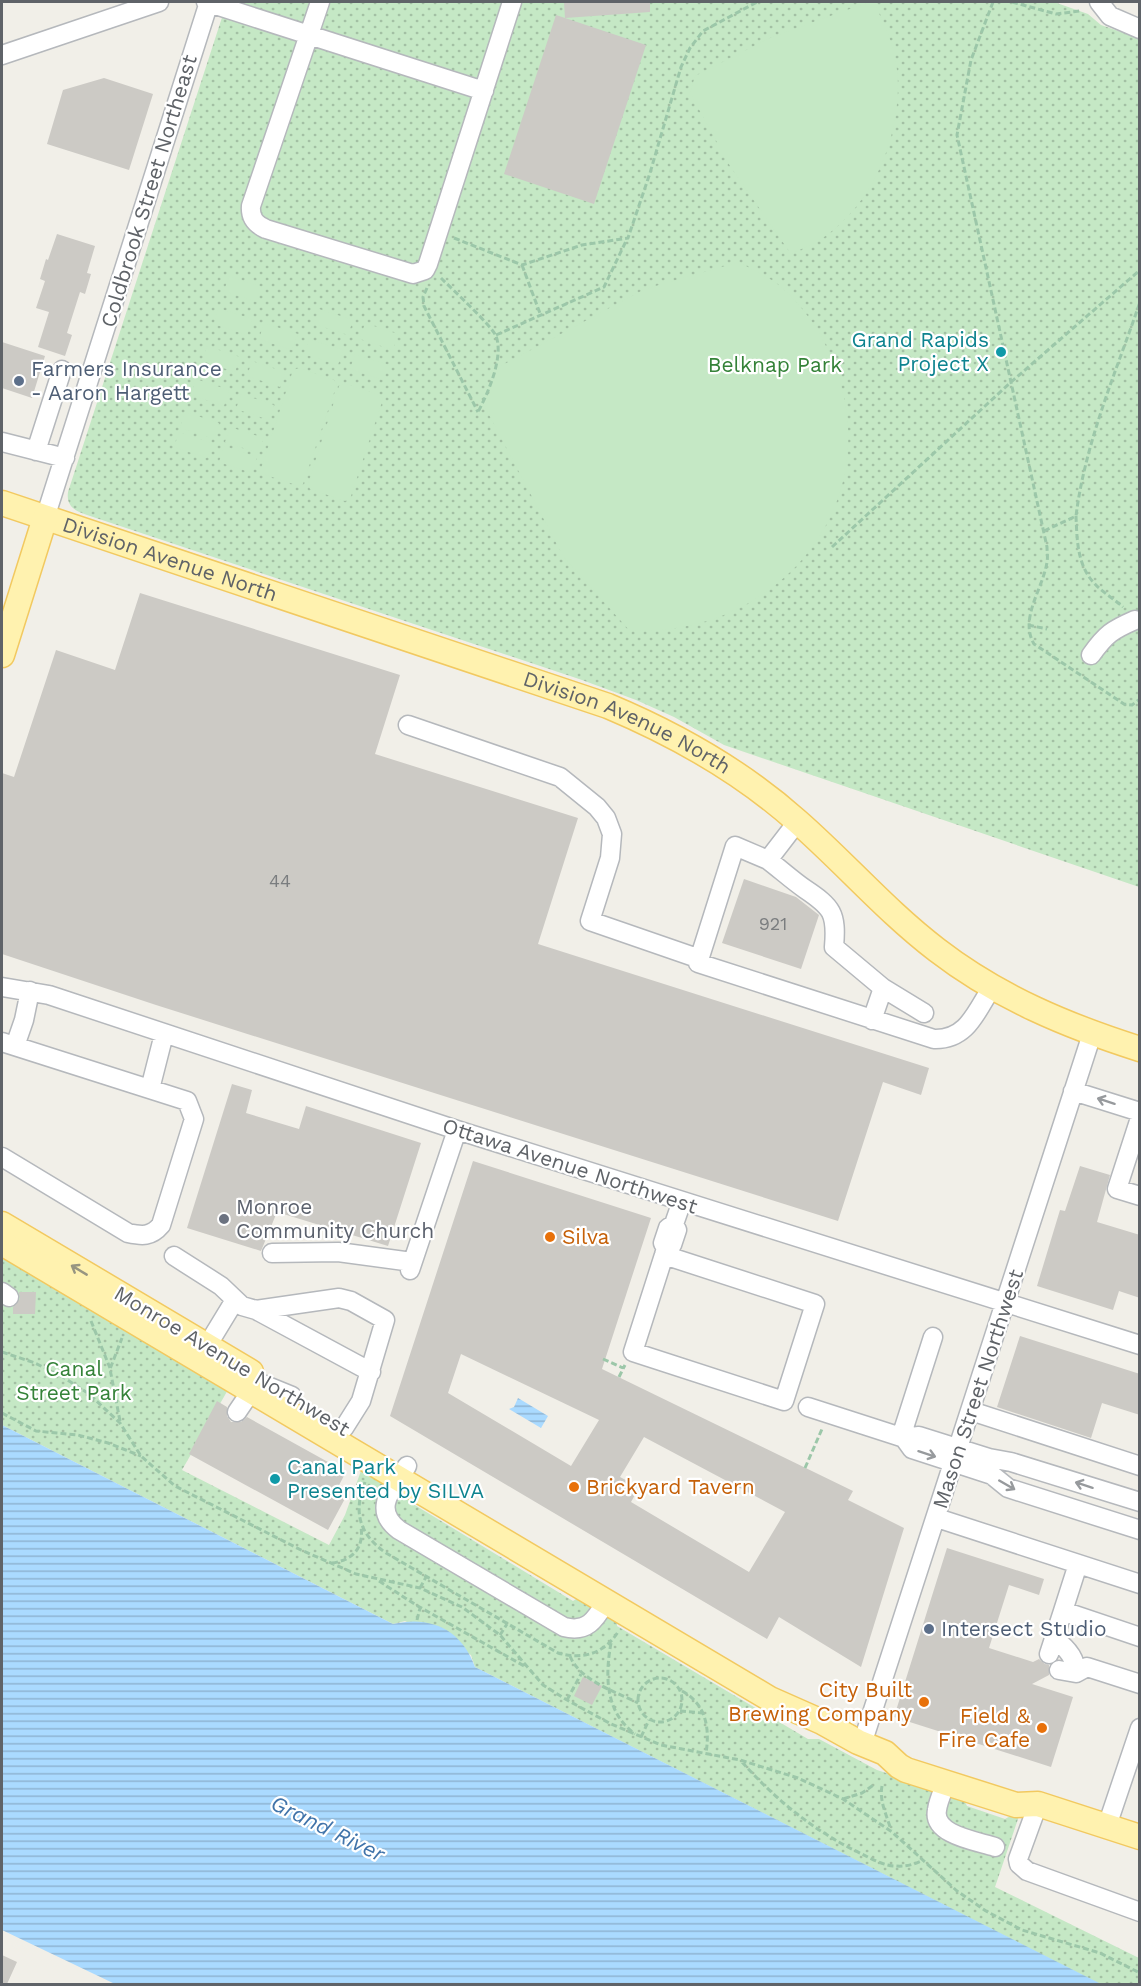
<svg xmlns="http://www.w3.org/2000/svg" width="1141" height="1986" font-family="'Work Sans',sans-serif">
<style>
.park{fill:url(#park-dots)}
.garden{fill:#c5e8c5}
.water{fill:url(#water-rules)}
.building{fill:#cccac5;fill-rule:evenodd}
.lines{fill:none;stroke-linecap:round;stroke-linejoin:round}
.minor-casing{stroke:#b5b8bc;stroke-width:21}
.major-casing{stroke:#f2c960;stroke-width:27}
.path{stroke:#9cc7a9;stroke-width:3;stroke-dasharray:6 3;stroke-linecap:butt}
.minor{stroke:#fff;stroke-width:18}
.major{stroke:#fff2af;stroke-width:24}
.oneway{stroke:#979a9d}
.oneway2{stroke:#979581}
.culture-dot{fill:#0f9aa8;stroke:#fff;stroke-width:2}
.service-dot{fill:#5c6f8a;stroke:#fff;stroke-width:2}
.worship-dot{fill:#6b7280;stroke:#fff;stroke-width:2}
.food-dot{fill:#e8710a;stroke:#fff;stroke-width:2}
.labels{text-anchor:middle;stroke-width:4.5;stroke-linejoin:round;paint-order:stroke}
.number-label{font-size:18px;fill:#7a7d7f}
.street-label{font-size:21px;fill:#5f6368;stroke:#fff}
.culture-label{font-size:21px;fill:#0d838f;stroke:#fff;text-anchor:end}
.park-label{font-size:21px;fill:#348238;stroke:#fff}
.service-label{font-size:21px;fill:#4e5e75;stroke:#fff;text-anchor:start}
.worship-label{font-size:21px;fill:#5b616d;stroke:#fff;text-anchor:start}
.food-label{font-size:21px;fill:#c56008;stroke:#fff;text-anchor:start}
.water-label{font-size:22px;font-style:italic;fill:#4174aa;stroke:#fff}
</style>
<defs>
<pattern id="park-dots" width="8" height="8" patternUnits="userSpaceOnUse" patternTransform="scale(1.5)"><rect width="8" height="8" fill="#c5e8c5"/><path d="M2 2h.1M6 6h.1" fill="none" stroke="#a3c0a4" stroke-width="1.8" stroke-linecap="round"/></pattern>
<pattern id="water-rules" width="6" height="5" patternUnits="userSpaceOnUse" patternTransform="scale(1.5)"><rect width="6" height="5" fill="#aadaff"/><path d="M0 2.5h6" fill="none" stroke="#8eb4d2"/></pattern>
</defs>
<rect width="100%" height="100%" fill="#f1efe8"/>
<path class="park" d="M227,2h827l34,12 13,11 38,13v849l-415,-142 -50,-28 -38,-17 -54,-20 -495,-165c-12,-4 -21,-9 -19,-23z
M2,1254l227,134 -47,82 147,75 16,-30 17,-47 51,32v4l160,97 6,-4 38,23v6l191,113h11l58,31 86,28 4,8 38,13 9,-5 5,2 -24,71 144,71v26h-39l-625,-317 -4,-12 -66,-34 -12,3 -391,-199z"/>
<path class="garden" d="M869,2h4c14,25 25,53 25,83 0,57 -26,119 -74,152 -10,7 -23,12 -33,17l-61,-88 -40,-73 5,-17 77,-39z
M739,262c12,7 25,13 36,20 26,20 47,51 58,80 58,142 -57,277 -204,268l-66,-74 -78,-149 12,-39 148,-79z
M229,276l33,11 -5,15 -33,-11z
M218,308l34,11 -5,16 -33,-11z
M319,309l34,11 -5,15 -34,-11z
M264,323l34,11 -6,16 -33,-11z
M365,323l33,11 -5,16 -33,-11z
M309,339l34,11 -5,15 -34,-11z
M207,346l33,11 -5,15 -33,-11z
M355,354l34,11 -6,15 -33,-11z
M252,361l33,11 -5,15 -33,-11z
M299,368l35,12 3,4 -34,100 -4,2 -36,-12 -2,-5 32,-99z
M196,379l33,11 -5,16 -33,-11z
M344,383l36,12 3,4 -33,100 -5,2 -35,-12 -2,-5 31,-98z
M241,394l33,11 -5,15 -33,-11z
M185,412l34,11 -5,16 -34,-11z
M230,427l34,11 -6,15 -33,-11z
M179,432l33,11 -5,15 -33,-11z
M224,446l33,11 -5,16 -33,-11z"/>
<path class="water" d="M518,1398l30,18 -7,12 -32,-19 5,-2z
M2,1425l391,199c38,-9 69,6 82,43l626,317h-986l-113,-54z"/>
<path class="building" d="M564,2h86v10l-85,6z
M556,15l90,30 -52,159 -90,-30z
M104,78l49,16 -24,76 -82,-26 16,-54z
M57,234l38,12 -8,27 4,1 -6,20 -5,-2 -13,41 5,2 -7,21 -27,-9 11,-35 -13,-4 9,-27 -5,-2 6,-20 2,1z
M2,342l43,14 -13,42 -30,-10z
M140,593l260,82 -25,79 203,64 -40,126 391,124 -8,27 -38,-13 -45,139 -682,-216 -154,-51v-181l12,4 42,-127 59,20z
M744,879l52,18 23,18 -18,54 -79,-26z
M232,1084l20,6 -6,23 53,16 7,-23 115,37 -33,103 -111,-34 -16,39 -74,-23z
M473,1161l178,57 -49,151 251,122 -5,9 56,28 -43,139 -82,-50 -12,22 -377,-223zM461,1354l138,66 -28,46 -123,-73zM644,1437l141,75 -36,60 -118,-70 5,-9 -2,-2 3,-5 -17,-9z
M1080,1166l30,9 -13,47 43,13v63l-21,-7 -6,19 -76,-24 23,-76 5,1z
M19,1292h17l-1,22h-22v-7l7,-8z
M1020,1336l120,38v41l-38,-12 -11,35 -94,-31z
M217,1401l10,6v9l4,6h10l6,-5 99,55 -8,15 10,6 -20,37 -139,-76z
M947,1548l97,31 -5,16 -30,-10 -20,63 44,14 6,-3 6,5 4,1v10l-17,9 41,13 -22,70 -157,-50z
M583,1677l19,9 -10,19 -18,-9z
M2,1955l15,7 -10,22h-5z"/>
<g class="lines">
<g class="minor-casing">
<path id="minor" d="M206,2l278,89
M320,2l-69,204c-1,12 4,18 15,23l147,45 12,-4 3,-6 84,-262
M1099,2l11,14 30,13
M2,55l157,-53
M2,442l63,16
M36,451l26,-81
M45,518l164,-516
M1091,655c15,-21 21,-25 44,-35
M408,725l152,52 37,30 9,11 6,16 -2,24 -20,63 110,38
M798,821l-30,39 -33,-14 -37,117 236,76c33,1 42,-27 58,-52
M768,860c12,9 24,20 37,29 27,18 32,24 29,58l49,41 -11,32
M2,987l47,8 408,135 683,215
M883,988l41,25
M2,1042l185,59 7,18 -33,106c-10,12 -19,11 -33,8l-126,-76
M15,1046l9,-26 6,-29
M150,1089l14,-55
M1073,1091l67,21
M1140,1118l-23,71 23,7
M674,1224l-6,4 -5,15 3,5 6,-3 5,-15 -3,-6 8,-23
M272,1253l66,-1 74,10
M664,1255l151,49 -31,97 -151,-49 31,-97 2,-7
M174,1256l47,30 21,20 14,4 83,-12 12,3 34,19 -24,81 -17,27
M410,1270l47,-140
M2,1292l7,5
M256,1310l115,62
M933,1337l-32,100 3,1 8,11 80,26 16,13 132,42
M207,1346l28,-46
M808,1407l93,30
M971,1411l169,55
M237,1412l19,-28 9,1 27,11
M904,1438l15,-2 70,22 22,4 129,40
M407,1466c-14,22 -36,43 -8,64l165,97c23,6 31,-7 42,-25
M937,1518l203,66
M1078,1564l-15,47 77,26
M1054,1639c12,8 22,19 22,34
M1049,1654l14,-43
M1059,1670l17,3 11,-6 53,17
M862,1744l230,-710
M946,1783c-3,8 -8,18 -9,27 -5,25 40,31 58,37
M1038,1804l-20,55 1,5 8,7 113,41
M1107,1826l33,-98"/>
</g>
<g class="major-casing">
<g id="major">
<path id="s1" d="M2,503l606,203c69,29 133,65 189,115 48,42 89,90 140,129 61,47 130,76 203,99"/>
<path d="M2,655l43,-137"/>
<path d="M2,1224l249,148"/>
<path d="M2,1243l768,456 52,23 36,20 27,11 14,13 7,4 110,35 22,-1 102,33"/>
</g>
</g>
<path class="path" d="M993,2l-22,58 -14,75 90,412c0,5 1,10 0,15 -4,27 -28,56 -13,82l90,60 8,1 8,-6
M1012,2l44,12 24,-3
M454,238l68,27 60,-20 46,-7 22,-65 31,-106 9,-19 13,-17 54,-29
M522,265l19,51
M441,278c10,10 51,48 55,58 8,21 -8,57 -18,76
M427,288l-4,9 1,9 54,106
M496,335l108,-48 23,-48
M1076,516c1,23 1,49 18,67 8,9 20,16 29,24
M1044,531l32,-15c9,-73 40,-144 64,-214
M832,547l178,-164 130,-113
M1028,625l19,4
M91,1321l19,47
M2,1352l33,11 28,14 26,17 31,29 21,33 34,30 126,64 55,24 64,14 42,19 38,28 43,50 24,15 44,24 50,21 79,15 58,18 45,21 49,33 65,59 29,20 36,19 78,23 40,20
M603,1359l20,9
M619,1377l6,-12
M2,1413l34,18 42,4 30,8 33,13
M120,1421l-10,-52 12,-31
M805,1468l17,-39
M365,1482c-12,30 -6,52 21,71l172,100c24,7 46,1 60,-21
M332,1563c21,-3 32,-15 29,-36
M379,1581l37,24 110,62
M420,1588l6,-11
M417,1620l3,-12
M500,1635l7,-11
M611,1643c-6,33 -6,69 24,91
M570,1656c9,24 46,36 68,47
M638 1700a22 22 0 1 1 44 0a22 22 0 1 1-44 0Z
M682,1691c24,13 28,37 24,62
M567,1700l14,-26
M680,1711l22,2
M641,1737l8,-17
M742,1762c34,38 73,70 120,92 10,5 22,12 34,12 10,1 19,-2 27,-6
M882,1786c-3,15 5,30 9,44
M843,1799l19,-6 13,-9"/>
<use href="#minor" class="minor"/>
<use href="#major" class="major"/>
</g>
<defs><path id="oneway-shaft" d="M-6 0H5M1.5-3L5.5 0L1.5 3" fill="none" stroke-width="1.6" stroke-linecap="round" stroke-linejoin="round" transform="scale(1.5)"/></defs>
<g class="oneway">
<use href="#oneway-shaft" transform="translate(1106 1101) rotate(-162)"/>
<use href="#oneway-shaft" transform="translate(927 1454) rotate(18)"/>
<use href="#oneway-shaft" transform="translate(1007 1485) rotate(30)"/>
<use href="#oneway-shaft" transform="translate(1084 1485) rotate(-162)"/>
</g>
<use class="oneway2" href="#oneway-shaft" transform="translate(79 1270) rotate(-149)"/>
<g class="culture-dot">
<circle cx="1001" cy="352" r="6"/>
<circle cx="275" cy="1479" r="6"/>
</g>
<g class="service-dot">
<circle cx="19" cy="381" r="6"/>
<circle cx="929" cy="1629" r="6"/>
</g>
<circle class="worship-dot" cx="224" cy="1219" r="6"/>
<g class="food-dot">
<circle cx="550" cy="1237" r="6"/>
<circle cx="574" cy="1487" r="6"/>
<circle cx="924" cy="1702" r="6"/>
<circle cx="1042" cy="1728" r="6"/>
</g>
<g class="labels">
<g class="number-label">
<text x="280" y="887">44</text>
<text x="773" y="930">921</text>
</g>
<g class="street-label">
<text transform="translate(149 191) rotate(-73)" y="7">Coldbrook Street Northeast</text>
<text dy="7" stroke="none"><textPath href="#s1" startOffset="177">Division Avenue North</textPath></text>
<text dy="7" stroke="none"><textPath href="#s1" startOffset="663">Division Avenue North</textPath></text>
<text transform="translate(570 1166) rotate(18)" y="7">Ottawa Avenue Northwest</text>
<text transform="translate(232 1361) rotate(31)" y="7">Monroe Avenue Northwest</text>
<text transform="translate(978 1389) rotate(-72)" y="7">Mason Street Northwest</text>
</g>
<g class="culture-label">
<text x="989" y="347">Grand Rapids<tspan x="989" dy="24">Project X</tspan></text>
<text x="287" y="1474" text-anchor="start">Canal Park<tspan x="287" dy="24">Presented by SILVA</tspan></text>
</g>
<g class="park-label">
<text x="775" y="372">Belknap Park</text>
<text x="74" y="1376">Canal<tspan x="74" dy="24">Street Park</tspan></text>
</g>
<g class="service-label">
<text x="31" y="376">Farmers Insurance<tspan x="31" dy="24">- Aaron Hargett</tspan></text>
<text x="941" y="1636">Intersect Studio</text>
</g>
<g class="worship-label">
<text x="236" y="1214">Monroe<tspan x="236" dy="24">Community Church</tspan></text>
</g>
<g class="food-label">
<text x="562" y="1244">Silva</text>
<text x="586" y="1494">Brickyard Tavern</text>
<text x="912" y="1697" text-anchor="end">City Built<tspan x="912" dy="24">Brewing Company</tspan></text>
<text x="1030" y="1723" text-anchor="end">Field &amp;<tspan x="1030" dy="24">Fire Cafe</tspan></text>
</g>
<g class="water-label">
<text transform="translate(328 1828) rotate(26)" y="8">Grand River</text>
</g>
</g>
<rect width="1141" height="1986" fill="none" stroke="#5f6368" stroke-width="6"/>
</svg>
